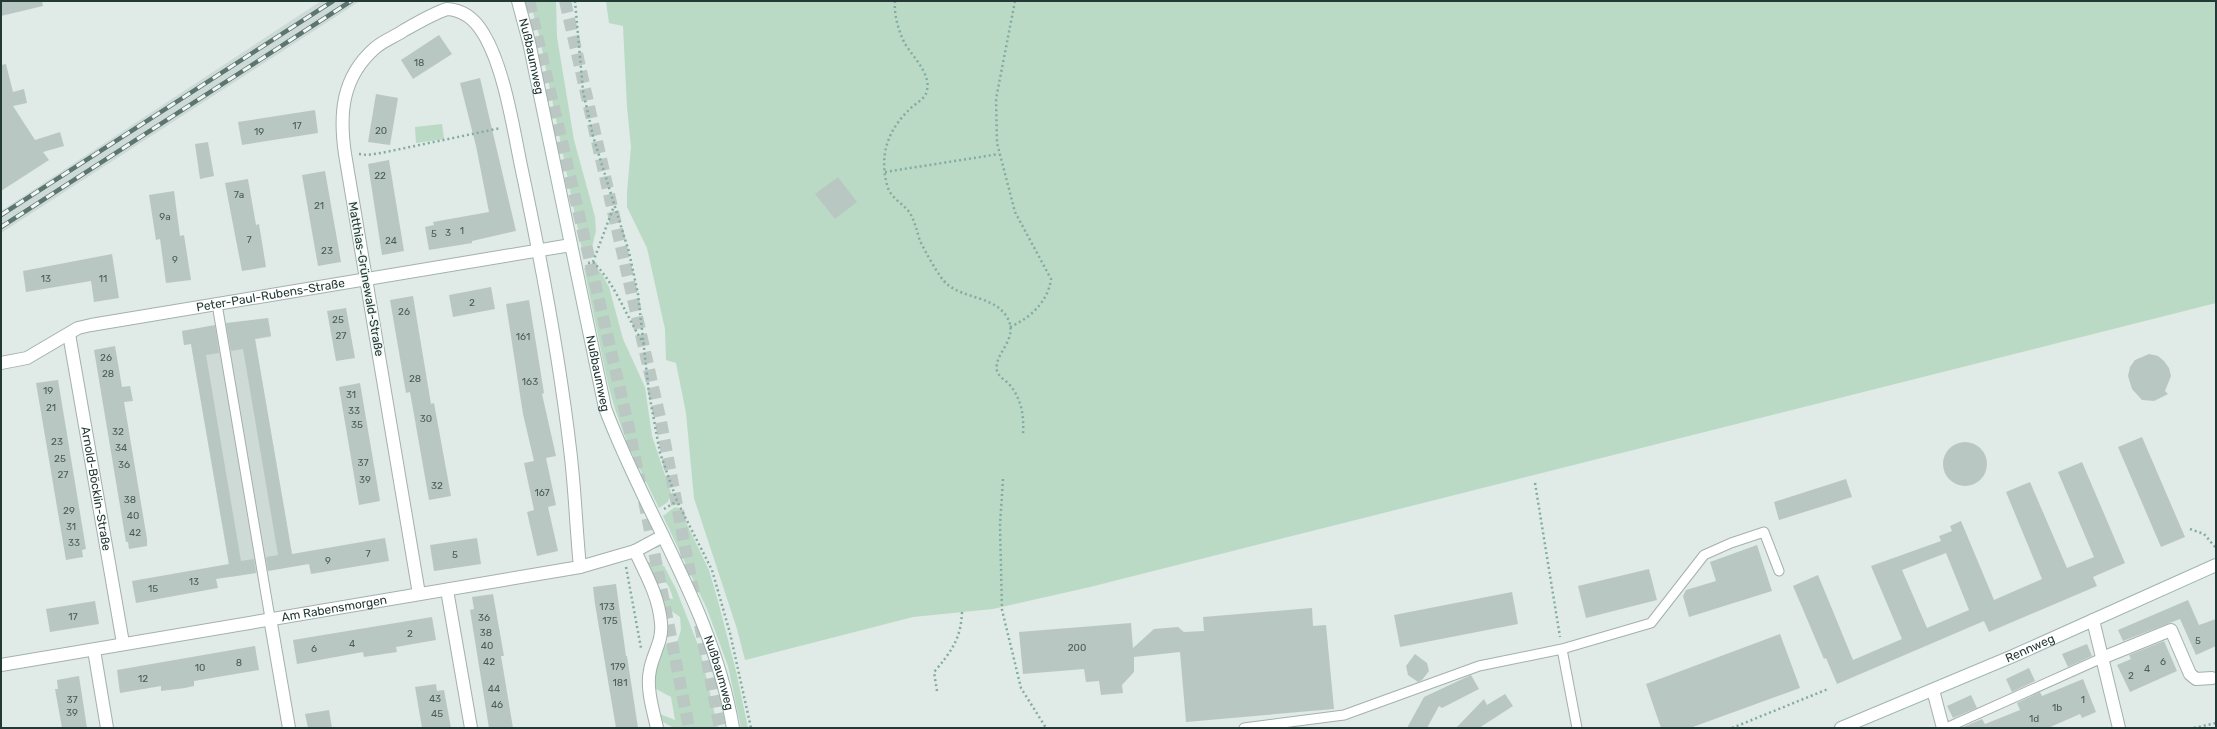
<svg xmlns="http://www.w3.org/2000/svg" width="2217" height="729" font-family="Rubik,sans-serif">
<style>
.built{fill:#cedad5}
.green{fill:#badac5}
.building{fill:#b9c7c2;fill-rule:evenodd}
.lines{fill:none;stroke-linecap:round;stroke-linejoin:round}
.highway-tunnel{stroke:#bac7c3;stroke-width:12;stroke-dasharray:12 6;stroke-linecap:butt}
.lane-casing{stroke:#a3b1ad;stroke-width:11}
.street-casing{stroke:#a3b1ad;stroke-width:14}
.secondary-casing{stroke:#a0b5af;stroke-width:14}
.path{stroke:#82aca2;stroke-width:2.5;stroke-dasharray:2 3;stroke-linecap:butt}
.lane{stroke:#fff;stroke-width:9}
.street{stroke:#fff;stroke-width:12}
.secondary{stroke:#fff;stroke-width:12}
.rail-casing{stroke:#5c7570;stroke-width:4.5}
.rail{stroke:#f0f7f4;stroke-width:3;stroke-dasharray:9;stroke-linecap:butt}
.labels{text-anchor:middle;stroke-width:3;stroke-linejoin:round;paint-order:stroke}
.number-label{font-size:10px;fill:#485c58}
.street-label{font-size:12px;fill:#223935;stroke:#f0f7f4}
</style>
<rect width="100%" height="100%" fill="#e0eae6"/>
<path class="built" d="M321,1h39l-359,232v-22z
M268,318l3,19 -16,2 39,227 -63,11 -40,-233 -7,1 -2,-14z"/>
<path class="green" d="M530,1h26l1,36 17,103 21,77 1,14 -6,24h-7l-43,-216z
M606,1h1610v302l-1126,284 -97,22 -80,8 -168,43 -8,-31 -43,-131 -8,-85 -10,-50 -10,-3 -1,-31 -18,-81 -20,-41v-15l4,-45 -4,-40 -4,-81 -14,-3z
M442,124l2,15 -28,4 -1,-16z
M593,266l9,8 7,13 14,52 22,48 7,49 19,57 -3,9 -9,6 -31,-63 -13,-36 -7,-25 -24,-116z
M675,507l4,1 30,62 9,31 18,70 12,57h-7l-13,-62 -21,-57 -44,-93z
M644,562h10l10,4 12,23 24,61 18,78h-44l-13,-7 -1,-7 15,6 -4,-23 -15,-8v-24l9,-20 10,4 6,-19 -1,-13 -17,-12 -2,-8 12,2c-4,-17 -8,-19 -23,-26z"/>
<path class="building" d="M1,1h41l1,5 -42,10z
M439,35l13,19 -39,25 -12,-19z
M6,64l7,28 11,-3 3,14 -14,3 22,34 25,-8 4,14 -21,6 6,8 -48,31v-126z
M480,78l36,153 -44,10v2l-43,7 -4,-23 9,-2 -1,-3 56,-10 -13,-66 -16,-63z
M376,94l22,4 -8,47 -22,-3z
M315,110l3,23 -76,12 -4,-23z
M208,142l6,34 -14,3 -5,-35z
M389,160l15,91 -22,4 -14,-91z
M325,171l16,91 -23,4 -16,-91z
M838,177l19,25 -22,17 -20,-25z
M248,179l8,46 3,-1 7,43 -24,4 -17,-88z
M174,191l6,45 4,-1 7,45 -25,3 -6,-44 -4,1 -7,-45z
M112,254l7,44 -25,4 -3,-21 -65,11 -3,-21z
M491,287l4,22 -42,8 -4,-22z
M413,296l18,108 3,-1 17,93 -22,4 -19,-108 -4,1 -16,-93z
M529,300l15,93 -2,1 14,62 -10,2 10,47 -8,2 10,44 -21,5 -10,-44 7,-2 -10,-47 10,-2 -11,-47 -17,-110z
M346,308l9,50 -19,3 -9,-50z
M268,318l3,18 -16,3 37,215 93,-16 4,23 -78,13 -2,-10 -41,7 -2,-14 12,-2 -35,-206 -12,2 -5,-28z
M215,325l4,28 -13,2 35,206 13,-2 2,14 -40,6 2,9 -82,15 -4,-22 97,-17 -38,-220 -7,1 -2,-14z
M115,346l7,41 8,-1 3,15 -9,1 23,137v7l-18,3 -1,-7h-2l-32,-192z
M2149,354l9,2 6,5 5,7 2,8 -6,15 3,3 -14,7 -12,-1 -10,-11 -4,-13 2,-9 5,-7z
M58,380l28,169 -4,1 1,7 -17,3 -30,-177z
M360,383l20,118 -21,4 -20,-118z
M2142,437l43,100 -24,10 -43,-100z
M1943 464a22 22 0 1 1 44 0a22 22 0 1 1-44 0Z
M2082,462l43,101 -32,14 4,9 -108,46 -5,-11 -147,63 -11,-26 -2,1 -31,-73 25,-11 35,85 49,-21 -31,-73 70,-25 -2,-5 13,-5 -2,-5 11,-5 33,79 48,-21 -36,-87 24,-10 37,86 27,-11 -36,-85zM1946,553l23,57 -42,18 -25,-58z
M1846,479l6,18 -73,23 -5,-18z
M477,538l4,26 -47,7 -4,-26z
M1757,545l15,46 -83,26 -6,-21 3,-6 30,-9 -6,-19z
M1649,569l8,31 -71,18 -8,-32z
M616,584l10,72h1l11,72h-22l-21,-124 -2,-17z
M1512,592l6,32 -118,23 -6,-32z
M493,594l11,62h-3l12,72h-24l-19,-118 4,-1 -2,-12z
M2188,600l11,25 17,-6v27l-20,9 -16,-36 -57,22 -5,-11z
M95,601l4,23 -49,8 -4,-23z
M1312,608l1,18 13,-1 8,84 -148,13 -6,-70 -46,5v15l-12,13 1,8 -22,2 -2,-14 -13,1 -2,-13 -61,5 -4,-42 112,-9 2,25 21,-19 24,-2 6,5 20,-1 -1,-14z
M432,617l4,23 -40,7 1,5 -33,5 -1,-5 -66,12 -4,-24z
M1780,634l20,54 -110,40h-29l-15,-44z
M2164,641l13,30 -47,21 -13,-27 14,-6 -2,-4z
M2087,644l5,12 -24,11 -6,-13z
M255,646l4,24 -65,11v5l-9,2 -24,3v-5l-41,7 -3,-23z
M1415,654l12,9 2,8 -7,9 -4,2 -10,-7 -2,-9z
M2029,668l6,13 -23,11 -6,-13z
M1471,675l8,14 -37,19 -3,-2 -12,22h-20l17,-31z
M79,676l8,52h-25l-7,-39h3l-1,-9z
M2083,679l13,33 -14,6 -2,-4 -32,14h-87l21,-9 3,5 35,-14 -3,-7 23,-11 2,4z
M436,684l1,7 7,-1 7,38h-29l-7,-41z
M1505,694l8,12 -34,22h-23l28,-29 3,6z
M1971,695l6,13 -24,10 -6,-12z
M329,710l3,18h-24l-3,-14z"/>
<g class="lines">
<path class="highway-tunnel" d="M529,1l100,427 11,55
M565,1l96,421 34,177
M644,501l45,227
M700,625l20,103"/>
<g class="lane-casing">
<path id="lane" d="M217,304l53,314
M1244,728l100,-13 135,-49 83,-17
M1577,728l-15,-79 89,-26 53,-68 27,-12 33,-11 15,39
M1946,728l156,-70"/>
</g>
<g class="street-casing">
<g id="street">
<path id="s1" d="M69,334l54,309"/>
<path id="s2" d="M1,363l26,-5 51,-30 13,-3 480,-80"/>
<path d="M635,551c11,23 24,46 26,72 2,18 -8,30 -11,47 -4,18 3,40 7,58"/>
<path d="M447,590l24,138"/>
<path d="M419,594l-74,-440c-6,-41 -3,-77 30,-106 8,-7 19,-11 28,-17 14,-8 29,-17 44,-22 16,1 27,9 36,24 21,34 30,94 38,133 20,94 38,188 49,283 5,39 6,79 10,118"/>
<path d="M270,618l19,110"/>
<path d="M2093,620l26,108"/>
<path d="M94,650l13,78"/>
<path d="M2102,658l69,-28 19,44 6,5 16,-1"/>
<path id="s3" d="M1,665l579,-98 55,-16 28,-15"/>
<path d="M1933,690l10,38"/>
</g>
</g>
<g class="secondary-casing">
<g id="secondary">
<path id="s4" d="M518,1l11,41 76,366c40,107 109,204 128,320"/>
<path id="s5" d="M1841,728l172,-72 203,-91"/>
</g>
</g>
<path class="path" d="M575,1l8,90 10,45 36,116 9,42 11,99 11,60 17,48 35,69 18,63 21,95
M895,1c-1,14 3,28 9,41 7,13 27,31 23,48 -1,8 -9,12 -15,17 -24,22 -33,47 -25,78 3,13 16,18 23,28 5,9 7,18 10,28 4,8 20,38 27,43 17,15 47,12 60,33 13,23 -14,36 -10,54 2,6 8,9 12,13 13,15 15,32 14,51
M359,154l8,1 14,-2 120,-25
M885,172l114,-18
M593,262c23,22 33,55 51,82
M588,263l5,-1 21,-56
M1010,327c20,-9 38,-25 41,-48l-36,-67 -18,-69 -1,-44 19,-98
M1003,479l-3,46 2,85 19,78 25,40
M1535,483l25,154
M664,509l13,-8
M2190,529l14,5 12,14
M626,567l15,81
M937,691l-3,-19c17,-20 27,-33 28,-60
M1732,728l96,-39
M2194,728l22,-5"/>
<use href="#lane" class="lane"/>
<use href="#street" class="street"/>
<use href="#secondary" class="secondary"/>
<g class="rail-casing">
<path id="rail" d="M1,215l332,-214
M1,227l350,-226"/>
</g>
<use href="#rail" class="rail"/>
</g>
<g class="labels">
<g class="number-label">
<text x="419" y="66">18</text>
<text x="297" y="129">17</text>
<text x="381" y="134">20</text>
<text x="259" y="135">19</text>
<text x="380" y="179">22</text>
<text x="239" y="198">7a</text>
<text x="319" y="209">21</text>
<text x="165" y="220">9a</text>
<text x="462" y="234">1</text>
<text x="448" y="236">3</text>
<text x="434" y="237">5</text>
<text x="249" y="243">7</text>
<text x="391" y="244">24</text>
<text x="327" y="254">23</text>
<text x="175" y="263">9</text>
<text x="46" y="282">13</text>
<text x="103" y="282">11</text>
<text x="472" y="306">2</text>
<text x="404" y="315">26</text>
<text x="338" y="323">25</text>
<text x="341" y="339">27</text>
<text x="523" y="340">161</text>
<text x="106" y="361">26</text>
<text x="108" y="377">28</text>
<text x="415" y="382">28</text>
<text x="530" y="385">163</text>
<text x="48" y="394">19</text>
<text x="351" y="398">31</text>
<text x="51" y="411">21</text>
<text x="354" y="414">33</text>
<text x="426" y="422">30</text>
<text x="357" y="428">35</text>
<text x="118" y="435">32</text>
<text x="57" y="445">23</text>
<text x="121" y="451">34</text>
<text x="60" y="462">25</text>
<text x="363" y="466">37</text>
<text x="124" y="468">36</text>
<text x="63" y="478">27</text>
<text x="365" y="483">39</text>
<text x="437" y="489">32</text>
<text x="542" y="496">167</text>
<text x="130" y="503">38</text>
<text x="69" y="514">29</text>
<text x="133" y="519">40</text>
<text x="71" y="530">31</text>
<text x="135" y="536">42</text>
<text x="74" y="546">33</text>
<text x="368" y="557">7</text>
<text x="455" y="558">5</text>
<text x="328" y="564">9</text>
<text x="194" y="585">13</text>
<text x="153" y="592">15</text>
<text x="607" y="610">173</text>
<text x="73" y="620">17</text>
<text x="484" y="621">36</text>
<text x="610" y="624">175</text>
<text x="486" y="636">38</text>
<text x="410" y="637">2</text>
<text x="2198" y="644">5</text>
<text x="352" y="647">4</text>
<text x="487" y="649">40</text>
<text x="1077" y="651">200</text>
<text x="314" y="652">6</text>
<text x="489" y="665">42</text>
<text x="2163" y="665">6</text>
<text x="239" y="666">8</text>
<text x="618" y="670">179</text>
<text x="200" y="671">10</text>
<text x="2147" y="672">4</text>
<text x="2131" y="679">2</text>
<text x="143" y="682">12</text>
<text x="620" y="686">181</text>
<text x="494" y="692">44</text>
<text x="435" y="702">43</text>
<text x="72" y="703">37</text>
<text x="2083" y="703">1</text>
<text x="497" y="708">46</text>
<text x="2057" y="711">1b</text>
<text x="72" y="716">39</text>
<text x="437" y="717">45</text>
<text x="2034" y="722">1d</text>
</g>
<g class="street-label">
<text dy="4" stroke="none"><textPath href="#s4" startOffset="57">Nußbaumweg</textPath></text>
<text transform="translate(366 279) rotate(80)" y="4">Matthias-Grünewald-Straße</text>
<text dy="4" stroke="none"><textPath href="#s2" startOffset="281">Peter-Paul-Rubens-Straße</textPath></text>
<text dy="4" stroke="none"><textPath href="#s4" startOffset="381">Nußbaumweg</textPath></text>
<text dy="4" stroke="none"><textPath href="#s1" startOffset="157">Arnold-Böcklin-Straße</textPath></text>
<text dy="4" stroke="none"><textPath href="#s3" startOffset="338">Am Rabensmorgen</textPath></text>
<text dy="4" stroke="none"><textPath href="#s5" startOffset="205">Rennweg</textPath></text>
<text dy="4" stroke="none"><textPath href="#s4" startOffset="705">Nußbaumweg</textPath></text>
</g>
</g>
<rect width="2217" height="729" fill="none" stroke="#223935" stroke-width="4"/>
</svg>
